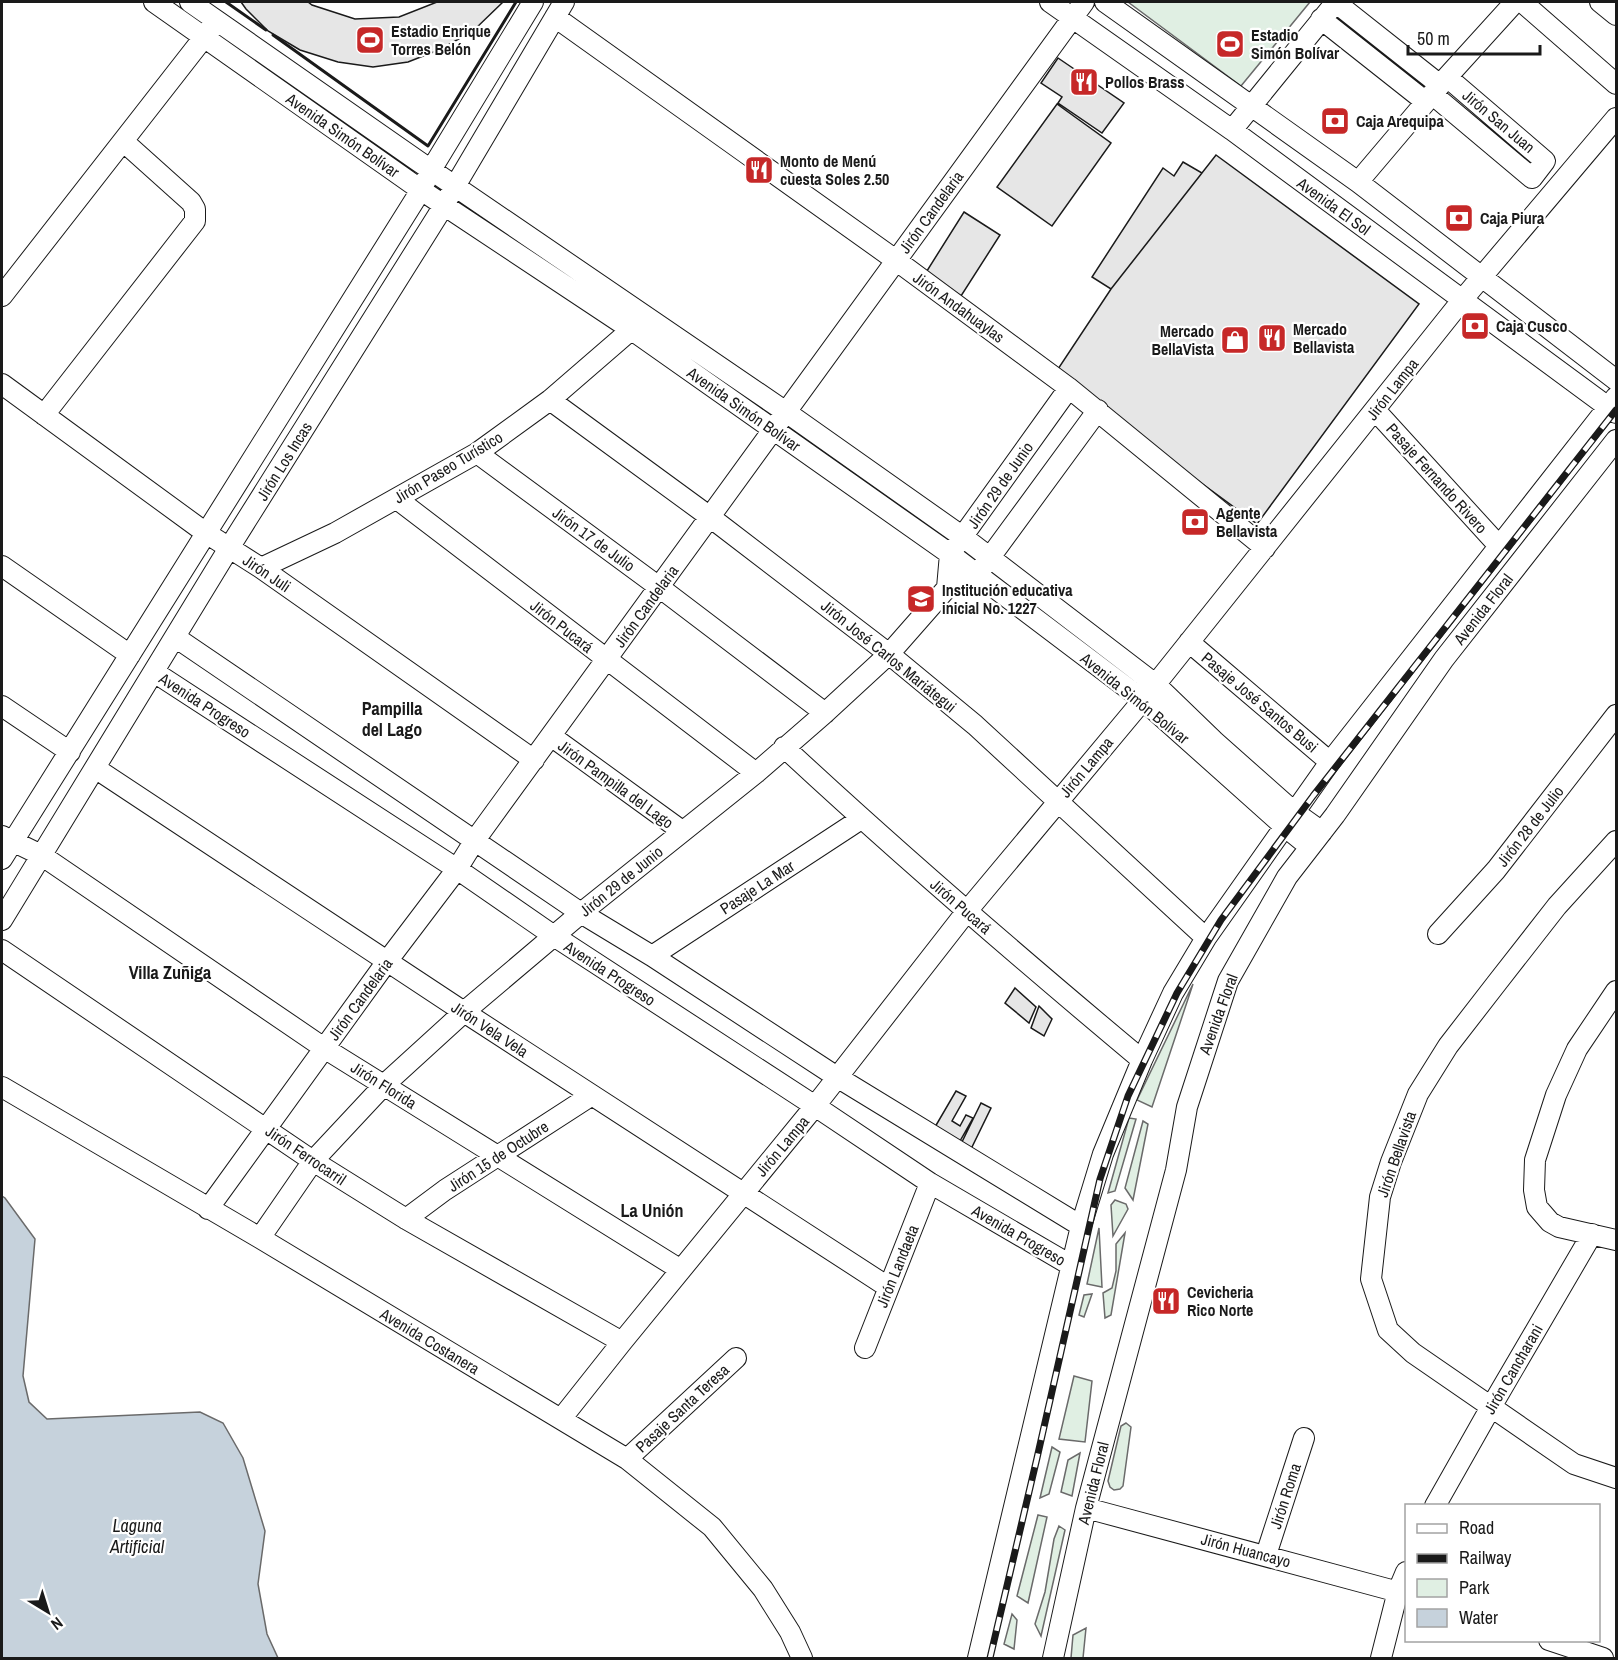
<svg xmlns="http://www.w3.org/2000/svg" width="1618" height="1660" font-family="'Archivo Narrow',sans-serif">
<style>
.green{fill:#e0efe3;stroke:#6a6a6a;stroke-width:1.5}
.water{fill:#c6d2dc;stroke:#6a6a6a;stroke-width:1.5}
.building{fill:#e6e6e6;stroke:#1a1a1a;stroke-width:1.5}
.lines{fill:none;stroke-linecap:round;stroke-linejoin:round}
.minor-casing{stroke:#1a1a1a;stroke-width:22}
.minor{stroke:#fff;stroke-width:20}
.rail-casing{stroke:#1a1a1a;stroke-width:7}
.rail{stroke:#fff;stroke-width:4.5;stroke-dasharray:14;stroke-linecap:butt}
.wall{stroke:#1a1a1a;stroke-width:3}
.labels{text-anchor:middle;stroke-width:4.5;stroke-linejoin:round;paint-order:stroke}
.poi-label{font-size:16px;font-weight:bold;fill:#1a1a1a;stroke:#fff;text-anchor:start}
.street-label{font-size:16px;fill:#1a1a1a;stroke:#fff}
.neighbourhood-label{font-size:18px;font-weight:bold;fill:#1a1a1a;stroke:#fff}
.water-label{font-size:18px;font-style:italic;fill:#1a1a1a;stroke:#fff}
</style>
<rect width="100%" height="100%" fill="#fff"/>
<path class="green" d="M1128,2h182l-69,84z
M1193,984l-41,123 -15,-7z
M1129,1118l7,1 -21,72 -7,2z
M1143,1121l5,3 -15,76 -8,-12z
M1115,1200l11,4 2,5 -15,27 -2,-31z
M1099,1228l3,59 -15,-3z
M1125,1233l-14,82 -6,3 -2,-25 9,-5 4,-17v-27z
M1092,1294l-8,23 -5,-2 5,-20z
M1074,1376l18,5 -7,61 -26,-3z
M1126,1423l5,4 -8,59 -3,3 -6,1 -4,-3 -2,-6 13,-55z
M1052,1447l8,5 -11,42 -9,4z
M1080,1453l-8,43 -11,-4 7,-32z
M1038,1515l9,2 -19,86 -11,-7z
M1059,1526l6,4 -24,106 -6,-12 10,-32 9,-53z
M1012,1614l5,6 -3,29 -10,-5z
M1086,1628l-3,30h-12l2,-23z"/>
<path class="water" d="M2,1196l3,2 30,41 -12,137 6,26 18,17 153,-7 23,11 20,35 22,73 -7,53 9,50 11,24h-276z"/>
<path class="building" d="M241,2h67l4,3 43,14 44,-2 38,-15h66l-30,29 -32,18 -33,13 -35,5 -35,-5 -38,-12 -32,-19 -22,-22z
M1058,58l66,45 -22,30 -44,-30 4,-6 -21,-14z
M1057,104l54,39 -59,83 -55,-39z
M1216,155l203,149 -162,220 -203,-149 57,-86z
M1183,162l19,11 -91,116 -19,-12 71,-109 11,8z
M964,212l36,23 -39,61 -36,-22z
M1015,988l21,19 -7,16 -24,-20z
M1039,1006l13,13 -8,17 -13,-8z
M956,1091l10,5 -14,25 8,5 6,-11 7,3 -13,23 -25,-14z
M981,1103l10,5 -20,41 -10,-5z"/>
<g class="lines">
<g class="minor-casing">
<path id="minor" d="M154,2l267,188 211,140 318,224 193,146 141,126 26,21
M190,2l228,159 368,251 177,125 192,147 59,57 80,71 28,20
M1050,2l182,128 384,283
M1105,2l253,180 258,198
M1335,2l105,83
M1522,2l94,82
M1600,2l16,13
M555,17l342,244 172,127 196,160
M1321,19l105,83
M1432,94l100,84 13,-17 -98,-84
M1232,130l104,-128
M1358,182l89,-105 68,-75
M2,296l210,-269
M2,384l204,149 55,35 273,192
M550,400l160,117 179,137 86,71 231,213
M1375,410l124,136
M44,415l151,-194v-12l-4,-7 -68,-61
M477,453l182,134 166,126
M397,499l359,274
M2,566l128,89
M261,568l74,-35 142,-80 73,-53 89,-77
M947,588l3,-34 119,-166
M175,637l406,276 71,43 185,121 244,149
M1189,642l141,120
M154,672l303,197 97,67 261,170 115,77 142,83
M2,706l68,46
M551,736l131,95
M784,747c116,108 236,211 358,313
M95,768l369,244 424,275
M2,836l39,19 283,193 357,222
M1616,841l-59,65 -61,78 -48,62 -30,48 -27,68 -11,35 -9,82 17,51 25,23 161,111 42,14
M2,859l419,-669 10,-20 102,-168
M2,920l227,-372 209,-333 126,-213
M1438,934l58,-64 120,-155
M2,950l311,211 93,58 216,123
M652,956l209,-137
M1616,991l-39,58 -21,46 -21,65 -1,30 3,17 13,15 9,5 57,13
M2,1087l258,151 367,221 85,68 51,62 27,43 12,26
M208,1209l180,-249 69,-91 18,-29 609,-838
M406,1219l39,-29 147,-95
M260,1238l53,-77 71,-76 80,-73 117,-99 175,-140 69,-60 64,-59 58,-66 30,-13 121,-165
M865,1348l65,-165
M561,1419l61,-77 193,-236 152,-195 176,-211 320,-401 153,-181
M627,1459l109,-101
M1435,1506l56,-99 101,-173
M1086,1508l320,86
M1266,1555l38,-117
M1549,1640l54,18
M978,1658l103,-432 22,-72 39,-94 31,-67 33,-55 124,-176 286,-365
M1053,1658l33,-150 90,-338 11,-63 41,-126 59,-104 48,-62 109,-156 172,-219
M1381,1658l17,-67 8,-19"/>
</g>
<use href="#minor" class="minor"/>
<g class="rail-casing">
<path id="rail" d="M990,1658l47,-200 63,-279 28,-83 49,-103 44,-73 92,-124 303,-386"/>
</g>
<use href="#rail" class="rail"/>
<path class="wall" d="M226,2l40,28
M273,35l155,111 88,-144"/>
</g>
<defs>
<g id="stadium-square" transform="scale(1.5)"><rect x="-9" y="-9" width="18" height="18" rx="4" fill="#c62828" stroke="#fff"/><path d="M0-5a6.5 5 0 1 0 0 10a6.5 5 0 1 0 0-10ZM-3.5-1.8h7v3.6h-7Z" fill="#fff"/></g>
<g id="restaurant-square" transform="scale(1.5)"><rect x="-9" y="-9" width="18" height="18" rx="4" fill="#c62828" stroke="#fff"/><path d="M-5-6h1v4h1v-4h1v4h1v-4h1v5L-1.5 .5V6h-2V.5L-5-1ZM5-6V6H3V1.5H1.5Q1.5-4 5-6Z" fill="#fff"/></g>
<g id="bank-square" transform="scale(1.5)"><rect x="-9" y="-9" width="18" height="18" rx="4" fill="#c62828" stroke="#fff"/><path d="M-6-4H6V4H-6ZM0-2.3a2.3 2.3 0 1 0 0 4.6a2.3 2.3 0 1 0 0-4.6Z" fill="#fff"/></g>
<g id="shop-square" transform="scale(1.5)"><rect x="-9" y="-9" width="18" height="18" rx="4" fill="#c62828" stroke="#fff"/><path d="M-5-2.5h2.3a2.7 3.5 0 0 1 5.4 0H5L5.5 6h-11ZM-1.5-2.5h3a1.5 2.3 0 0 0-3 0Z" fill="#fff"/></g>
<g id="school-square" transform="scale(1.5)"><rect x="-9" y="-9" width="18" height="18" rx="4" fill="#c62828" stroke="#fff"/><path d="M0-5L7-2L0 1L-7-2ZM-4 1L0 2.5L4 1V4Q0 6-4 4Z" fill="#fff"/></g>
</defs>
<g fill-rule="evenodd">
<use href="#stadium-square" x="370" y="40"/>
<use href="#stadium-square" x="1230" y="44"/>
<use href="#restaurant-square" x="1084" y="82"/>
<use href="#bank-square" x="1335" y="121"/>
<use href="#restaurant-square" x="759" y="170"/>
<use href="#bank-square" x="1459" y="218"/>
<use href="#bank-square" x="1475" y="326"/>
<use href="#restaurant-square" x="1272" y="338"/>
<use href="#shop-square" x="1235" y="340"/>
<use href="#bank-square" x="1195" y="522"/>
<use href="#school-square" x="921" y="599"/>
<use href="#restaurant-square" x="1166" y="1301"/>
</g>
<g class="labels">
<g class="poi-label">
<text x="391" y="37">Estadio Enrique<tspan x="391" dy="18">Torres Belón</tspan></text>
<text x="1251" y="41">Estadio<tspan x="1251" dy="18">Simón Bolívar</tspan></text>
<text x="1105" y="88">Pollos Brass</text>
<text x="1356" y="127">Caja Arequipa</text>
<text x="780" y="167">Monto de Menú<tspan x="780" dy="18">cuesta Soles 2.50</tspan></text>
<text x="1480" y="224">Caja Piura</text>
<text x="1496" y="332">Caja Cusco</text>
<text x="1293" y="335">Mercado<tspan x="1293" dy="18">Bellavista</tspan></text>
<text x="1214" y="337" text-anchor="end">Mercado<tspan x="1214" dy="18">BellaVista</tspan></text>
<text x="1216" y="519">Agente<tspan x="1216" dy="18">Bellavista</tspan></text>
<text x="942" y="596">Institución educativa<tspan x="942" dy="18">inicial No. 1227</tspan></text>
<text x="1187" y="1298">Cevicheria<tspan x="1187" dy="18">Rico Norte</tspan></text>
</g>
<g class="street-label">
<text transform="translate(1499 121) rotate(40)" y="6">Jirón San Juan</text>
<text transform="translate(343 135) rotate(35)" y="6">Avenida Simón Bolívar</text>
<text transform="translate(1334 206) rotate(36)" y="6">Avenida El Sol</text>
<text transform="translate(931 212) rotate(-54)" y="6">Jirón Candelaria</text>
<text transform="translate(959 307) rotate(36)" y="6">Jirón Andahuaylas</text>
<text transform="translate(1392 389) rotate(-52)" y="6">Jirón Lampa</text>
<text transform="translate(744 409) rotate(35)" y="6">Avenida Simón Bolívar</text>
<text transform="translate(284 461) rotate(-58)" y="6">Jirón Los Incas</text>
<text transform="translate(448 467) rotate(-31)" y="6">Jirón Paseo Turístico</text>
<text transform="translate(1437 478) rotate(48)" y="6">Pasaje Fernando Rivero</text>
<text transform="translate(1000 485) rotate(-55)" y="6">Jirón 29 de Junio</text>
<text transform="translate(594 539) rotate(36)" y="6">Jirón 17 de Julio</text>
<text transform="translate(267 573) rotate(34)" y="6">Jirón Juli</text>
<text transform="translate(646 606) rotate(-54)" y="6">Jirón Candelaria</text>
<text transform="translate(1483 609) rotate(-52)" y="6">Avenida Floral</text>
<text transform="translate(562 626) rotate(38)" y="6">Jirón Pucará</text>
<text transform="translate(889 656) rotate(39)" y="6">Jirón José Carlos Mariátegui</text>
<text transform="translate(1135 698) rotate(39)" y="6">Avenida Simón Bolívar</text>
<text transform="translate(1260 702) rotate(40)" y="6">Pasaje José Santos Busi</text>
<text transform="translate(205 705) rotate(33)" y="6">Avenida Progreso</text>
<text transform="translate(1086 767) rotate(-50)" y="6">Jirón Lampa</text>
<text transform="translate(616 784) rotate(36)" y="6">Jirón Pampilla del Lago</text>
<text transform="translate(1530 826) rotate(-52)" y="6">Jirón 28 de Julio</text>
<text transform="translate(621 881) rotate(-39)" y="6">Jirón 29 de Junio</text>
<text transform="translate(757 887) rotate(-33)" y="6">Pasaje La Mar</text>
<text transform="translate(961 906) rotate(41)" y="6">Jirón Pucará</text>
<text transform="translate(610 973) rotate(33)" y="6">Avenida Progreso</text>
<text transform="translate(360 999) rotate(-54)" y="6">Jirón Candelaria</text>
<text transform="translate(1218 1014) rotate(-70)" y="6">Avenida Floral</text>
<text transform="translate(490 1029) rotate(33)" y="6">Jirón Vela Vela</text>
<text transform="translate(384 1085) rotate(32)" y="6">Jirón Florida</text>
<text transform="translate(782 1146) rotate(-50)" y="6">Jirón Lampa</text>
<text transform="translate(1396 1154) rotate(-71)" y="6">Jirón Bellavista</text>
<text transform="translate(306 1155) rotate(34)" y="6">Jirón Ferrocarril</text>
<text transform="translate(498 1156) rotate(-33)" y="6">Jirón 15 de Octubre</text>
<text transform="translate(1019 1235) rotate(30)" y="6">Avenida Progreso</text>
<text transform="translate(897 1266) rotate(-68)" y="6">Jirón Landaeta</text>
<text transform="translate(430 1341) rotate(31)" y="6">Avenida Costanera</text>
<text transform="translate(1513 1369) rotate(-60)" y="6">Jirón Cancharani</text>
<text transform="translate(682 1408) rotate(-43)" y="6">Pasaje Santa Teresa</text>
<text transform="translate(1093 1483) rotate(-76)" y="6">Avenida Floral</text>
<text transform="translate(1285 1496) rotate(-72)" y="6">Jirón Roma</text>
<text transform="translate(1246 1550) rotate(15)" y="6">Jirón Huancayo</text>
</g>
<g class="neighbourhood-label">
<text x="392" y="715">Pampilla<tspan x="392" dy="21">del Lago</tspan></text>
<text x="170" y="979">Villa Zuñiga</text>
<text x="652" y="1217">La Unión</text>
</g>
<g class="water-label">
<text x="137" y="1532">Laguna<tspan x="137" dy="21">Artificial</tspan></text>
</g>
</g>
<rect width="1618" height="1660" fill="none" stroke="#1a1a1a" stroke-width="6"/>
<rect x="1405" y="1504" width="195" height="138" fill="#ffffff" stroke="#a3a3a3" stroke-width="1.5"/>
<rect x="1417" y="1524" width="30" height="9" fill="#ffffff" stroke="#a3a3a3" stroke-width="1.5"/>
<text x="1459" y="1534" font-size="18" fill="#1a1a1a">Road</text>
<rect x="1417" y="1554" width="30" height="9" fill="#1a1a1a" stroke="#a3a3a3" stroke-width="1.5"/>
<text x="1459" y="1564" font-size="18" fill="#1a1a1a">Railway</text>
<rect x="1417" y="1579" width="30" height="18" fill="#e0efe3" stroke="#a3a3a3" stroke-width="1.5"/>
<text x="1459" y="1594" font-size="18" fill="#1a1a1a">Park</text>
<rect x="1417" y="1609" width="30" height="18" fill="#c6d2dc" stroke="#a3a3a3" stroke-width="1.5"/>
<text x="1459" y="1624" font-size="18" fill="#1a1a1a">Water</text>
<g transform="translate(48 1612) rotate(142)" stroke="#ffffff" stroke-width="4.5" paint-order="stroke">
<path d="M0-4.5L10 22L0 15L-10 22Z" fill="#1a1a1a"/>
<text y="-9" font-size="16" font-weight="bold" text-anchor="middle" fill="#1a1a1a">N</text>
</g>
<path d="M1408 45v9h132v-9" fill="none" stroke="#1a1a1a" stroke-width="3"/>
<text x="1417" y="45" font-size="18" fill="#1a1a1a" stroke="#ffffff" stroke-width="4.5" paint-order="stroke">50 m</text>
</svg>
